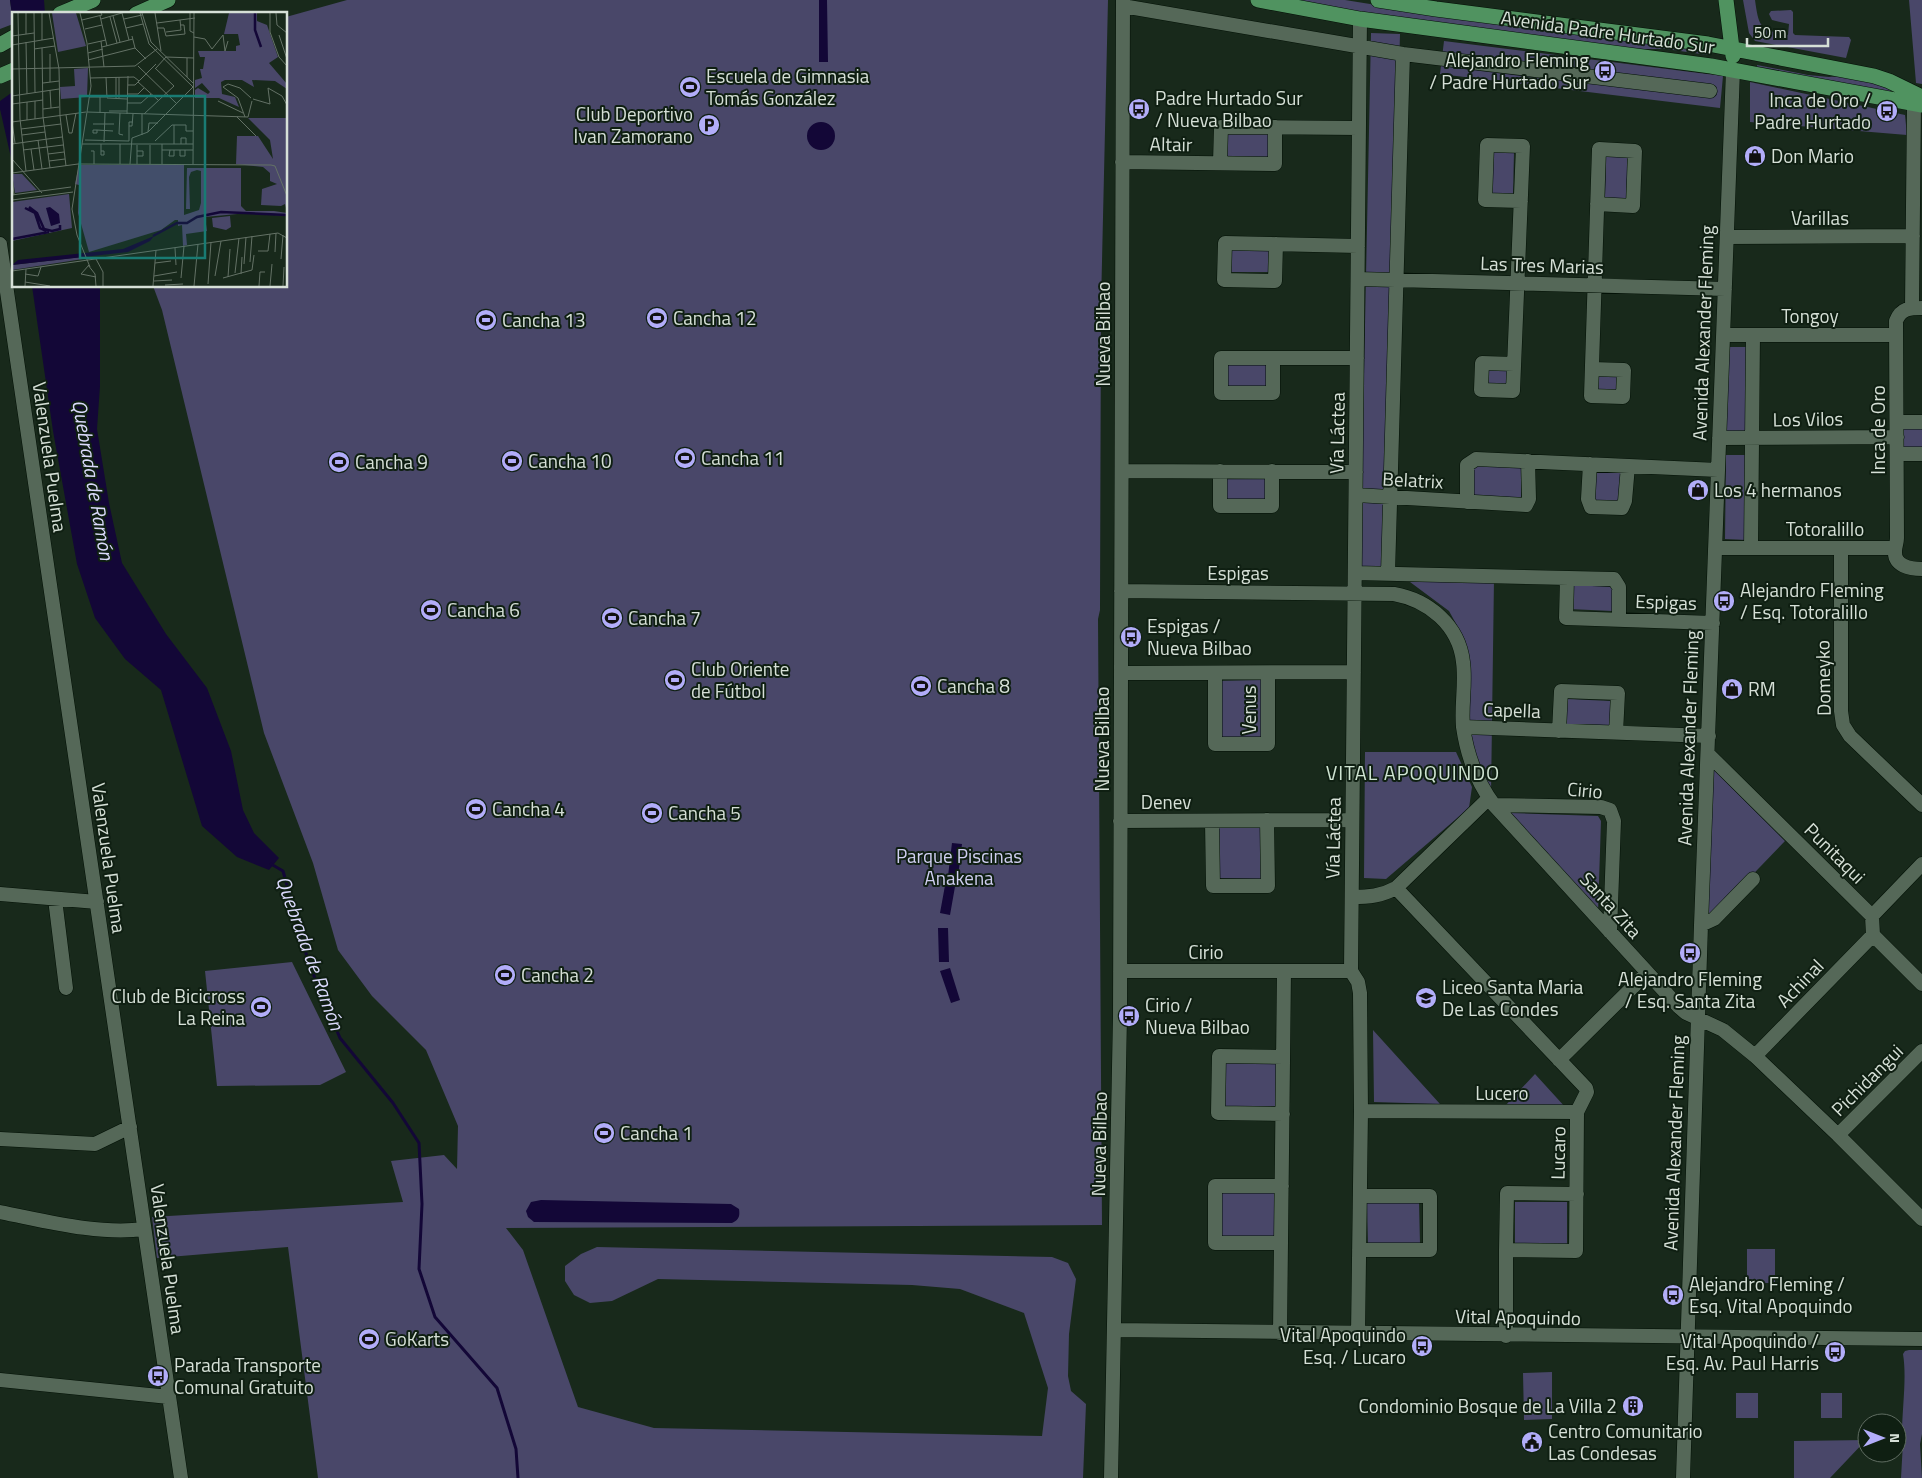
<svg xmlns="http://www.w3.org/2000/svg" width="1922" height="1478" font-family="'Titillium Web',sans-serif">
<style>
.green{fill:#494769}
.water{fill:#130737}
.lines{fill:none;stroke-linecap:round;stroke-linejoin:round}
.stream{stroke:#130737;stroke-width:3}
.minor-casing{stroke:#031106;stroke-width:15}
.major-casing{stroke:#031106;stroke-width:16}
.minor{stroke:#556858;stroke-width:14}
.major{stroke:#509360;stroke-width:15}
.labels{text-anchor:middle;stroke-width:4;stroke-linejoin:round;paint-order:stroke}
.street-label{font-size:19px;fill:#d6e0d7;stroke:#0f1f12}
.poi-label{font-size:19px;fill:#d6e0d7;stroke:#0f1f12;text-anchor:start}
.park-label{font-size:19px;fill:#d0cff1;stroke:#0f1f12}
.water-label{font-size:20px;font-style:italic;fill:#dbdafc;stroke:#0f1f12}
.neighbourhood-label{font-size:20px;letter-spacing:1px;fill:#cfe4d2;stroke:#0f1f12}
.inset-river{fill:none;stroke:#130737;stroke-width:2.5}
.inset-road{fill:none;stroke:#647266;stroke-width:1}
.view{fill:#197b73;fill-opacity:0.15;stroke:#197b73;stroke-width:2.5}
.inset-edge{fill:none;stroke:#d6e0d7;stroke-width:2.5}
</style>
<rect width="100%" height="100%" fill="#18291b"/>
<path class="green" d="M0,0h10l3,24 -13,5z
M347,0h761l-7,305 -1,305 -2,9 4,606 -596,3 17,22 55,157 76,21 388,8 6,-48 -24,-75 -64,-24 -48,-4 -254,-6 -46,22 -22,2 -16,-8 -9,-14v-15l16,-12 16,-7 455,10 16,6 8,16 -7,55 -1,42 3,15 15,13 -3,74h-765l-30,-231 -131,11 -5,-41 251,-15 -12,-41 53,-6 13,14 1,-43 -32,-76 -54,-54 -34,-46 -25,-87 -49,-130 -102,-423 -9,-24h133v-269z
M1296,0h49l100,16 262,35 1,4 -42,-6h-34l-260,-35z
M1743,0h12c4,28 5,30 33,35l1,-11 -17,-4 -3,-6 2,-3 20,-1 2,2v21l2,2 54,2 2,3 -5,18 -91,-17 -6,-8z
M1909,0h13v84l-6,-1z
M1371,33l29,1 -15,533 -25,1z
M1444,41l279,35 -3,32 -280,-34z
M1757,65l51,10 21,2 12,-1 41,8 25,12 -150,-28z
M1750,82l155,33 2,20 -157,-13z
M1226,134h42v24h-42z
M1493,151l21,1 -1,43h-21z
M1606,155h22l-2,44 -21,-1z
M1228,248h42v24h-42z
M1727,347h21v84h-22z
M1226,363h42v24h-42z
M1487,368l22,1 -1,17h-22z
M1597,373h22l-1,18 -21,-1z
M1900,424l22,1v23h-20z
M1726,455h22l-1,85 -22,-1z
M1473,466h48v34h-48z
M1596,469l27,1 -1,32 -28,-1z
M1225,476h42v24h-42z
M1494,579l-3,216 -18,-48 -4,-36 2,-38 -6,-33 -16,-29 -39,-29z
M1570,585l43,2 -1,24 -43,-2z
M1263,680l1,58h-46l-1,-57z
M1567,699l44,2 -1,30 -44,-2z
M1365,752h91l16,35 -3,21 -83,71 -22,-1z
M1711,767l74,74 -80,83z
M1509,813l89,3 3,5 -3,91z
M1216,822l49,1 -1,56 -49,-1z
M292,962l54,110 -26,13 -103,1 -12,-115z
M1373,1030l67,74 -66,-2z
M1225,1063h53l1,43 -54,1z
M1535,1074l31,34 -61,-2z
M1218,1193h56v44l-56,-1z
M1419,1202l1,42h-52l-1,-41z
M1515,1202h52v42h-52z
M1747,1249h28v34h-28z
M1909,1350h13v84l-2,10 2,34h-21l2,-36 -1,-8c0,-25 5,-56 1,-80l2,-3z
M1552,1372v47l-28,1 -1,-47z
M1736,1393h22v25h-22z
M1821,1393h21v25h-21z
M1866,1440l-36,38h-36v-37z"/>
<path class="water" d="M10,0h34l1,14h-31v15z
M819,0h8l1,62h-9z
M14,91v80l-14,-62v-8z
M807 136a14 14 0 1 1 28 0a14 14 0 1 1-28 0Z
M32,286h68v100l-3,43 12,74 13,60 44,71 41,54 24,63 12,59 11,23 25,25 -10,12 -32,-13 -35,-31 -41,-136 -36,-31 -30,-41 -18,-54 -24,-133z
M952,843l10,1 -4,33 -10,-1z
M946,880l10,1 -6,34 -10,-2z
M938,928h10l1,34h-10z
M950,968l10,32 -9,3 -11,-32z
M541,1200l190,4 8,5c1,7 0,11 -7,14l-198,-1 -6,-5 -2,-6 5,-9z"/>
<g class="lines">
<path class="stream" d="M271,864l12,7 26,93 31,74 53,65 26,40 3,61 -3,65 16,48 62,71 19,61 2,29"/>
<g class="minor-casing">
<path id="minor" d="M1123,6l280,48 307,37
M1122,162l153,2v-37
M1220,163l1,-36 138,1
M1727,237l186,-1
M0,244l181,1234
M1276,244l-1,37 -51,-1 1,-37 133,3
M1358,279l367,10
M1912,308l2,-204
M1922,308c-12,0 -21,0 -26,13l1,217c0,5 -2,9 -2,13 -1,15 15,18 27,18
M1723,335h173
M1221,358h52v35h-52z
M1273,358h84
M1514,364l-32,-1 -1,27 32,1 10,-245 -36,-1 -2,55 36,1
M1592,369l32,1 -1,27 -32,-1c2,-83 5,-165 8,-247l36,2 -2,55 -36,-2
M1897,422h25
M1719,438l178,-1
M1897,454h25
M1590,464l-2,35 3,8 31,1 3,-7 3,-35
M1122,471l234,1
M1220,471v35h52v-35
M1356,495l170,10 3,-6 -1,-38
M1467,502v-37l9,-6 242,11
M1715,548h180
M1751,548l2,-213
M1841,548v163l2,14 7,11 72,69
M1355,573l259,6 5,8v32
M1388,573l15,-519
M1567,579l-1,39 147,5
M1121,591l273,3c34,6 65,31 69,68 3,21 -2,43 0,65 4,28 14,55 31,78l185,202 7,6 37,17 32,26 83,79 84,84
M1121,673l233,-1
M1215,673v71h53v-71
M1463,727l246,9
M1559,731l2,-40 57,2 -2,40
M1708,754l164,162 1,19 49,49
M1494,805l107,2 9,3 4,11 -4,111
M1120,821l232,-1
M1212,821l1,65h55l-1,-66
M1396,888l190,200 1,4 -10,20 -1,139 -70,-1v86
M0,894l97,8
M1352,897c17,0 29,-1 44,-9l93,-90
M55,899l11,89
M1872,916l50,-52
M1701,925l13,-6 39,-40
M1120,971h231
M1755,1056l118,-121
M1559,1060l88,-87
M1361,1111l216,1
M1283,1114l-65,-1 1,-57 64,1
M1838,1135l84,-84
M0,1139l95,5 35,-17
M0,1212c46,9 98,23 144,17
M1281,1243h-66v-57h67
M1359,1250h71v-54h-70
M1506,1250l1,-57 70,1
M1114,1330l808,9
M1280,1333l4,-362
M1358,1334l3,-223 -1,-118 -2,-11 -7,-11 9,-952
M0,1380l169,17
M1111,1478l9,-462 3,-1016
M1683,1478l18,-553 32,-855"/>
</g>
<g class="major-casing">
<path id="major" d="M1258,0l102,19 351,47 211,39
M1378,0l58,9 272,35 166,32 15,5 33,16
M1726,0l7,56
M60,14l33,-14
M136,14l32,-14
M0,45l14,-8
M0,76l14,-6"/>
</g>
<use href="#minor" class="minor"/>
<use href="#major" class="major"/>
</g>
<defs>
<g id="bus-disc" transform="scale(1.125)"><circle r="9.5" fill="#b2adf9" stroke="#0f1f12"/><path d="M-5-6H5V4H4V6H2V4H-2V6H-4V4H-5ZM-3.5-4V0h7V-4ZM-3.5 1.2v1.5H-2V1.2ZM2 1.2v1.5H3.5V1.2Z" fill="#111"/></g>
<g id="stadium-disc" transform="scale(1.125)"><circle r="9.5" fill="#b2adf9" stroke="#0f1f12"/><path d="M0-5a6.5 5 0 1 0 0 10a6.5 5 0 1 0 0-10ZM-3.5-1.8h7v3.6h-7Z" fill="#111"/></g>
<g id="parking-disc" transform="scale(1.125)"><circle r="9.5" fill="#b2adf9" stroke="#0f1f12"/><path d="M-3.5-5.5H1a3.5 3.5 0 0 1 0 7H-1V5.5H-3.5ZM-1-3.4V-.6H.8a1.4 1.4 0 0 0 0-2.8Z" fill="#111"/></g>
<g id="shop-disc" transform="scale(1.125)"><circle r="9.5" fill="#b2adf9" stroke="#0f1f12"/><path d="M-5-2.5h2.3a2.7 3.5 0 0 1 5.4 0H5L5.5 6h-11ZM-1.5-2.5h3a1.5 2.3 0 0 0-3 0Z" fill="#111"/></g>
<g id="school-disc" transform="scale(1.125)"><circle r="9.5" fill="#b2adf9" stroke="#0f1f12"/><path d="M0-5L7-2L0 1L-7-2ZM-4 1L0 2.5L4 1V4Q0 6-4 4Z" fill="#111"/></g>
<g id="building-disc" transform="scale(1.125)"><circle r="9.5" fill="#b2adf9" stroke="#0f1f12"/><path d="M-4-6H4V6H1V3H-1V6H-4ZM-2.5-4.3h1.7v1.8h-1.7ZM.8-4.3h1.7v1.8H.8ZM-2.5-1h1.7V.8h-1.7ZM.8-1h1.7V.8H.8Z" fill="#111"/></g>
<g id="civic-disc" transform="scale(1.125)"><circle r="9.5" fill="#b2adf9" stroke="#0f1f12"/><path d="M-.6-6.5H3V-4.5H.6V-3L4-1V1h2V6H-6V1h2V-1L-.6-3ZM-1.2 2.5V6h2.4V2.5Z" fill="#111"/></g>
</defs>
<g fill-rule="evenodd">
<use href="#bus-disc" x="1605" y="71"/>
<use href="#stadium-disc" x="690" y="87"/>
<use href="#bus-disc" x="1139" y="109"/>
<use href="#bus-disc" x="1887" y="111"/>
<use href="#parking-disc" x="709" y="125"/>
<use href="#shop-disc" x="1755" y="156"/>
<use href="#stadium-disc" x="657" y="318"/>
<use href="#stadium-disc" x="486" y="320"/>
<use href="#stadium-disc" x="685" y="458"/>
<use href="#stadium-disc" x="512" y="461"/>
<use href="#stadium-disc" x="339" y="462"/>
<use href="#shop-disc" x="1698" y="490"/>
<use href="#bus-disc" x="1724" y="601"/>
<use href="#stadium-disc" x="431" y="610"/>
<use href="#stadium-disc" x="612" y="618"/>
<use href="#bus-disc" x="1131" y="637"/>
<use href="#stadium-disc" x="675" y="680"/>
<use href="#stadium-disc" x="921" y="686"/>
<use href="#shop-disc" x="1732" y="689"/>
<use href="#stadium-disc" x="476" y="809"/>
<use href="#stadium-disc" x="652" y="813"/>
<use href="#bus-disc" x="1690" y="953"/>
<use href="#stadium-disc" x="505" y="975"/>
<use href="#school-disc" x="1426" y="998"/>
<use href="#stadium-disc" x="261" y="1007"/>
<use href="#bus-disc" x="1129" y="1016"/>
<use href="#stadium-disc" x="604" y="1133"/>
<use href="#bus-disc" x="1673" y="1295"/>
<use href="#stadium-disc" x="369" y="1339"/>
<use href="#bus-disc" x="1422" y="1346"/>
<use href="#bus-disc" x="1835" y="1352"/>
<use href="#bus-disc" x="158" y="1376"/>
<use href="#building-disc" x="1633" y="1406"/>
<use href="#civic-disc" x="1532" y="1442"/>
</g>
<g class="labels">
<g class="street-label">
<text transform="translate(1608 32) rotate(8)" y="7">Avenida Padre Hurtado Sur</text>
<text transform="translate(1171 144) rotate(1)" y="7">Altair</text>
<text x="1820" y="225">Varillas</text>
<text transform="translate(1542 265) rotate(2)" y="7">Las Tres Marias</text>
<text x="1810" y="323">Tongoy</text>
<text transform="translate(1703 333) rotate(-88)" y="7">Avenida Alexander Fleming</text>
<text transform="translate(1103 334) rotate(-90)" y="7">Nueva Bilbao</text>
<text transform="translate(1808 419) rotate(-1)" y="7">Los Vilos</text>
<text transform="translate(1878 430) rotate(-90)" y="7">Inca de Oro</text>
<text transform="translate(1337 433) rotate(-89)" y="7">Vía Láctea</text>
<text transform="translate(50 457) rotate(82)" y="7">Valenzuela Puelma</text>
<text transform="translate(1413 480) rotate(3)" y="7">Belatrix</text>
<text x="1825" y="536">Totoralillo</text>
<text x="1238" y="580">Espigas</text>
<text transform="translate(1666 602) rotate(2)" y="7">Espigas</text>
<text transform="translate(1823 678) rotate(-91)" y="7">Domeyko</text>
<text transform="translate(1249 710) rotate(-90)" y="7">Venus</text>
<text transform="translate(1512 710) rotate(2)" y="7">Capella</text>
<text transform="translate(1688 738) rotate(-88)" y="7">Avenida Alexander Fleming</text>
<text transform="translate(1102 739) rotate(-90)" y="7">Nueva Bilbao</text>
<text transform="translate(1585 790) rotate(5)" y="7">Cirio</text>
<text x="1166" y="809">Denev</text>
<text transform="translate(1333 838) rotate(-89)" y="7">Vía Láctea</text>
<text transform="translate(1835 853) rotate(45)" y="7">Punitaqui</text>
<text transform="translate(109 858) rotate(82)" y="7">Valenzuela Puelma</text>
<text transform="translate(1611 905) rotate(48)" y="7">Santa Zita</text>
<text x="1206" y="959">Cirio</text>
<text transform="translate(1800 983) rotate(-46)" y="7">Achinal</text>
<text transform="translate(1867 1080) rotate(-45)" y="7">Pichidangui</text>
<text x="1502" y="1100">Lucero</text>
<text transform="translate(1674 1143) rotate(-88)" y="7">Avenida Alexander Fleming</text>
<text transform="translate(1099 1144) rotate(-89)" y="7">Nueva Bilbao</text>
<text transform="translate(1558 1153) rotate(-89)" y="7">Lucaro</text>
<text transform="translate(168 1259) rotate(82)" y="7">Valenzuela Puelma</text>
<text transform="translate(1518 1317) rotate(1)" y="7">Vital Apoquindo</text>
</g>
<g class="poi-label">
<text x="1589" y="67" text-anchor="end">Alejandro Fleming<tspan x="1589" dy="22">/ Padre Hurtado Sur</tspan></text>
<text x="706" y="83">Escuela de Gimnasia<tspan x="706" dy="22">Tomás González</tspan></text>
<text x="1155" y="105">Padre Hurtado Sur<tspan x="1155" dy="22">/ Nueva Bilbao</tspan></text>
<text x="1871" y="107" text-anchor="end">Inca de Oro /<tspan x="1871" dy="22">Padre Hurtado</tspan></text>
<text x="693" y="121" text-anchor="end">Club Deportivo<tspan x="693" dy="22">Ivan Zamorano</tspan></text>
<text x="1771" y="163">Don Mario</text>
<text x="673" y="325">Cancha 12</text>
<text x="502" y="327">Cancha 13</text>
<text x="701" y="465">Cancha 11</text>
<text x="528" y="468">Cancha 10</text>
<text x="355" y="469">Cancha 9</text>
<text x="1714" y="497">Los 4 hermanos</text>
<text x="1740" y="597">Alejandro Fleming<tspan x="1740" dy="22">/ Esq. Totoralillo</tspan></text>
<text x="447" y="617">Cancha 6</text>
<text x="628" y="625">Cancha 7</text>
<text x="1147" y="633">Espigas /<tspan x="1147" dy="22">Nueva Bilbao</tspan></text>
<text x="691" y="676">Club Oriente<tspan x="691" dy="22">de Fútbol</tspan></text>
<text x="937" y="693">Cancha 8</text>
<text x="1748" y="696">RM</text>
<text x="492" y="816">Cancha 4</text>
<text x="668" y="820">Cancha 5</text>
<text x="521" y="982">Cancha 2</text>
<text x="1690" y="986" text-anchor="middle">Alejandro Fleming<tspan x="1690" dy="22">/ Esq. Santa Zita</tspan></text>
<text x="1442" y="994">Liceo Santa Maria<tspan x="1442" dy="22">De Las Condes</tspan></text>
<text x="245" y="1003" text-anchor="end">Club de Bicicross<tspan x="245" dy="22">La Reina</tspan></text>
<text x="1145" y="1012">Cirio /<tspan x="1145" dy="22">Nueva Bilbao</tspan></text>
<text x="620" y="1140">Cancha 1</text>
<text x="1689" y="1291">Alejandro Fleming /<tspan x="1689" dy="22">Esq. Vital Apoquindo</tspan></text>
<text x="1406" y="1342" text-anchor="end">Vital Apoquindo<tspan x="1406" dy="22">Esq. / Lucaro</tspan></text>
<text x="385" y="1346">GoKarts</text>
<text x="1819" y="1348" text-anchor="end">Vital Apoquindo /<tspan x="1819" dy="22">Esq. Av. Paul Harris</tspan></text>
<text x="174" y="1372">Parada Transporte<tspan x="174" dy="22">Comunal Gratuito</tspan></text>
<text x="1617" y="1413" text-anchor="end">Condominio Bosque de La Villa 2</text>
<text x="1548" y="1438">Centro Comunitario<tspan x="1548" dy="22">Las Condesas</tspan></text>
</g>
<g class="park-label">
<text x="959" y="863">Parque Piscinas<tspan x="959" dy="22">Anakena</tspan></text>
</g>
<g class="water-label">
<text transform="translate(93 480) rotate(80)" y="7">Quebrada de Ramón</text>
<text transform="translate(310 953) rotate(70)" y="7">Quebrada de Ramón</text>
</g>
<g class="neighbourhood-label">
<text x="1413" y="780">VITAL APOQUINDO</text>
</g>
</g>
<g transform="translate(12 12)">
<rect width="275" height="275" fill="#18291b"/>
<path d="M40,1h24l10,33 -28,6zM217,1h28v8l10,4 11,32 -9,6 18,21v5l-12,-8 -23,-1 2,7 -12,-7h-17l-4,2 1,12 13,3 4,10 -20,-9h-24v-8l3,-2 10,6 2,-2 -8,-9 -7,5v-8l7,-2 -2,-9h3l2,-12h-5l-2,-6h38v-5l4,-1 -2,-11h-14zM76,56l-1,29 -26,2 -1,-12 15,-1 -1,-17zM236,106h39v94l-2,-8 -4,2 -20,-1 1,-16 15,-5 -7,-3v-8l-7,-6 -27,-3 1,-28h21l15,23 -3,-19zM67,153h105v50l15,-5 2,-7v-32l-4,-1 -6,2 -2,5 1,32h-4l1,-41h54v38l5,5h28l13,2v3l-39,-3 -43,4 2,14 -21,3 1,11 -4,1 -1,-21 -4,1v-6h-3l-14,10 -72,22 -11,-39 1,-28 -4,-1zM0,162h10l15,16 -22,3zM57,182l3,34 -60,13v-39zM218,204l1,11 -5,3 -13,-3 -1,-9zM70,245l1,2 -71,11v-5z" fill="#494769"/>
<path d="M34,196l4,-1 9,7 1,9 -9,3zM142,224l-4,5 -22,11 -116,13 6,-5 105,-11z" fill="#130737"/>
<path class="inset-river" d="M243,1v17l6,17M17,195l8,6 7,16 8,2 8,-2v-4M13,196l10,5 5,15 6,3M141,224l24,-13h10l10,-6 24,-5 66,3M0,227l37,-7"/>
<path class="inset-road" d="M6,1l2,106 6,52M14,1v21M22,1l1,79M30,1v27M37,1l10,56 1,47 6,50M68,1l7,30 4,43 -19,123 5,26 13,32M110,1l7,27M130,1l9,29 42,41M143,1l6,38M178,1v18l4,2M258,1v19l9,25 8,9M264,1l1,12 10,8M88,4l7,30M101,4l7,26M98,5l7,26M89,7l21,-6M112,7l18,-4M70,8l20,-5 -1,-2M145,11l38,-5M114,16l17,-4M145,16h7l2,8 19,-2 -1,-9h-3M73,17l17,-4M154,20l15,-2 -1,-10M267,23l8,24M0,24l22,-3M120,24l3,12 11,11M182,25l11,2 7,10 11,-14 2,16 3,-10M89,29l3,26M14,30l1,52M76,32l18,-4M0,33l42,-7M90,35l31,-8M30,36l1,69 7,51M22,37l21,-3M76,41l15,-4M38,42v28M76,48l47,-12M126,54l38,37M143,56l19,18M144,56l10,-11 28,1M0,57l123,-3 22,-17M94,65l1,21 20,1M104,65v21M107,65v21M175,65v-19M78,66l44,-1 5,4M126,70l20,18M31,71l16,-2M116,73h7l21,-21M38,78l1,18M116,82h10l6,-6M0,84l47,-7M77,85h17M88,85v16M241,87l17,5 -2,-16 14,8 5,9M23,89v18M206,89l25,12M15,90v18M115,91h14l10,-9M0,92l31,-4M31,97l16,-2M97,99h18M75,100l161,5 4,-16M108,101l-1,21 4,1M115,102l1,-38M132,102l30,-28M54,103l3,18h3l4,-20M225,105l19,19M233,105l-7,-19 -15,-11 5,-3 12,4 11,10M0,110l3,21M0,110l74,-10M81,112h21M117,114h3l1,-12M9,117l40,-5M85,118v3h-4v-3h4l16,1M136,120l1,-9h9M10,123l23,-3M130,123v-21M26,128l4,29M73,128l44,1M117,129v-19h4M143,129l17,-16h14v6h7M92,130l1,-29M0,132l50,-7M70,132h111M162,132v-19M169,132v-6h5v6M125,133v19M138,133v19M19,137l3,21M11,138l40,-5M150,138h31M158,138l-1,6h5v-6M168,138v6h5v-6M79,139h3v13M89,139h3v4h-3v-11M125,139h6v5h-6M36,142l16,-2M0,147l30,34M37,149l16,-2M108,152v-20M118,152l2,-26 16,-6 45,-45 -44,-43 -9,-31M150,152v-20M181,152l1,-151M0,161l66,-9 193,1 4,1 12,30M0,165l2,18M0,183l59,-8M0,188l61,-8M163,236l1,17M246,239h10l2,-17M263,240l1,-19M84,247l7,13v14M269,247l2,-24M76,248l190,-27 9,5M238,250l2,-26M143,251l16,-2M232,252l2,-27M76,253l7,9 1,12M77,253l-8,9 15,3M0,259l76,-11M223,261l4,-35M13,262l13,2 3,-9M229,262l1,-17M142,264l23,-4M203,264l6,-35M216,265l2,-28M169,266l3,-32M211,266l29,-8 2,-15M142,269l18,-1M13,270l25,4M196,272l3,-42M153,273l18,-1M13,274l1,-17M141,274l3,-36M182,274l4,-42M247,274l1,-14h5M258,274l2,-22M271,274l1,-19"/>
<path class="view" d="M68,84h125v162h-125z"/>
<rect width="275" height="275" class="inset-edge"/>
</g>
<g transform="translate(1882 1438) rotate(90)"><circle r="24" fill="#0f1f12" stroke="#5f6c61"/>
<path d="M0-4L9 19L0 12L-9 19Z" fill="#b2adf9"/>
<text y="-8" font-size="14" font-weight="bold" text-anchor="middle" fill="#d6e0d7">N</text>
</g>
<path d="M1747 38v8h81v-8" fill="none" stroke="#d6e0d7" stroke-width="2.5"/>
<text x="1754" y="38" font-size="15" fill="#d6e0d7" stroke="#0f1f12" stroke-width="4" paint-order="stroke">50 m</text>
</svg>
